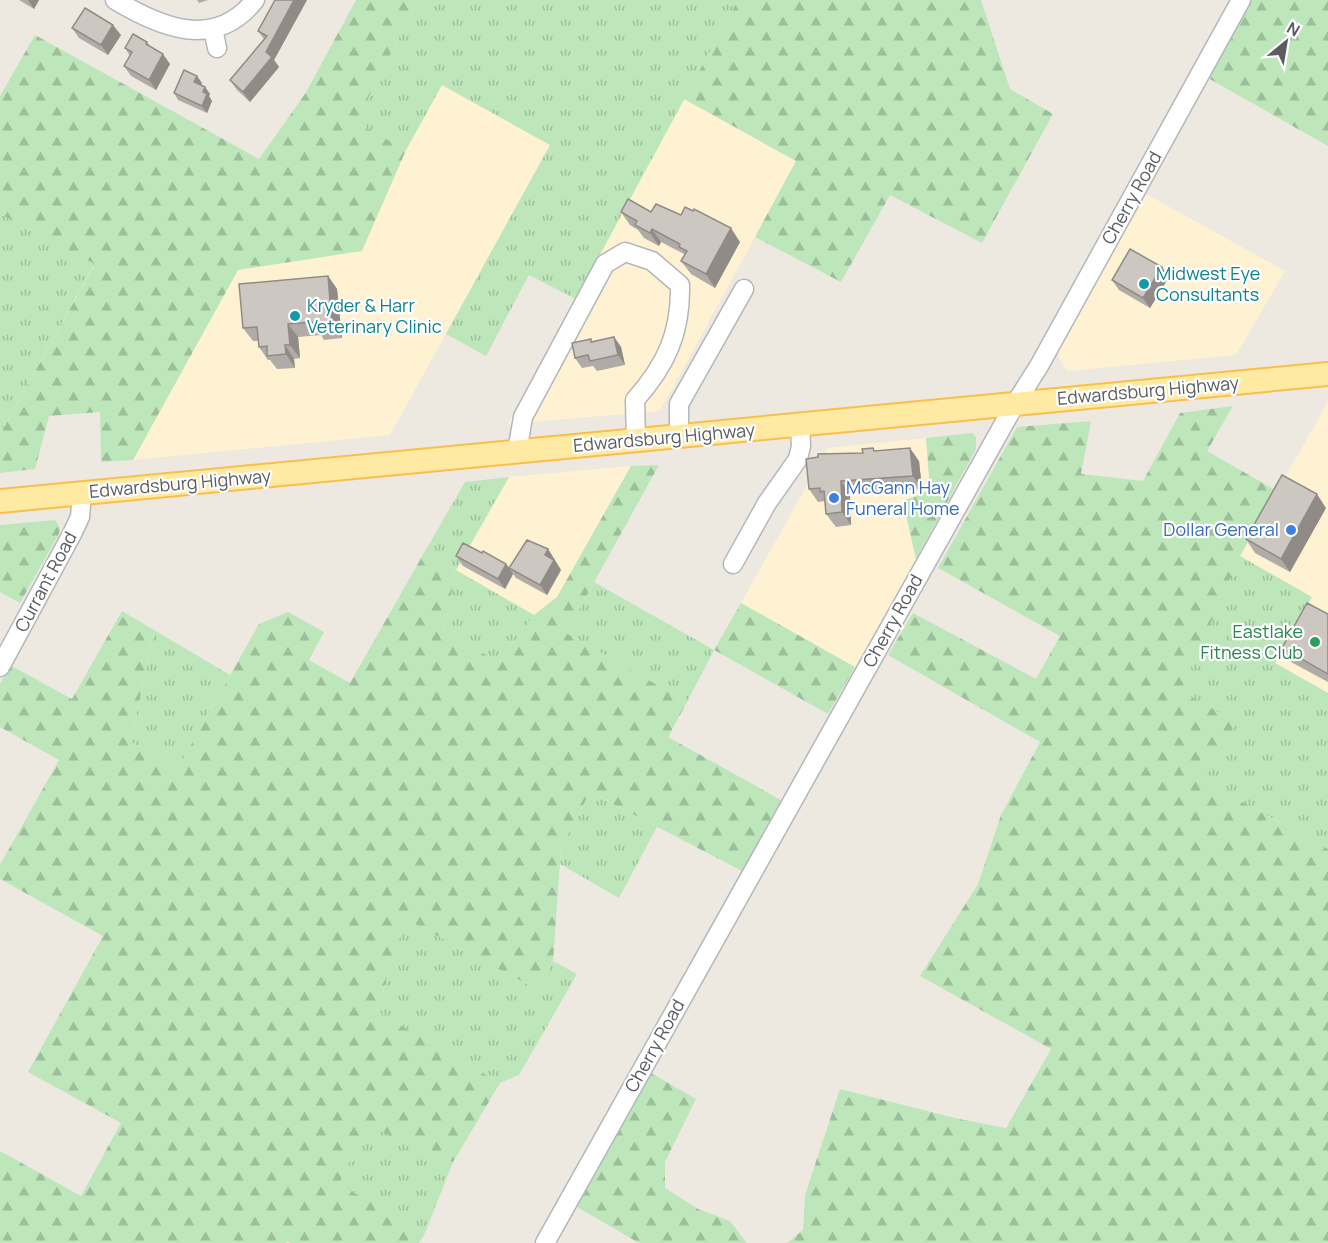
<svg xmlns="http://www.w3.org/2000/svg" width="1328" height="1243" font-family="Manrope,sans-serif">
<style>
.commercial{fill:#fff2d3}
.grass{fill:url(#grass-tufts)}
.forest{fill:url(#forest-firs)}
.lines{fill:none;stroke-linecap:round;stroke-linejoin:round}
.minor-casing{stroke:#b3b7bc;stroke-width:21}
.major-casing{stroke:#fbbe4b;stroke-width:26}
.minor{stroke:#fff;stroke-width:18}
.major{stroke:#ffeaa3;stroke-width:22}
.wall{fill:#b0aba6}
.shaded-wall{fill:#908b87}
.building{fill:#cdc7c1;stroke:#908b87;stroke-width:1.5}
.culture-dot{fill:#0f9aa8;stroke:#fff;stroke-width:2}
.shop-dot{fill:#3f7fe0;stroke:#fff;stroke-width:2}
.leisure-dot{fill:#2e9e5b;stroke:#fff;stroke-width:2}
.labels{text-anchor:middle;stroke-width:4.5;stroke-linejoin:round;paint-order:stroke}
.street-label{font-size:18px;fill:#595d62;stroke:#fff}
.culture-label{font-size:18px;fill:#0d838f;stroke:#fff;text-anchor:start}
.shop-label{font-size:18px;fill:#366cbe;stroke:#fff;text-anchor:start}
.leisure-label{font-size:18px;fill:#27864d;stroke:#fff;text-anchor:end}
</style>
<defs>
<pattern id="grass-tufts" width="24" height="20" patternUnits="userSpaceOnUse" patternTransform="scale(1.5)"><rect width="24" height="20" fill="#bde7ba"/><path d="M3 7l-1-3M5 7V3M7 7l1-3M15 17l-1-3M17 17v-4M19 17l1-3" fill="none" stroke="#9dbe9b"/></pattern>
<pattern id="forest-firs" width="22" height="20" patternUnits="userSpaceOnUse" patternTransform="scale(1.5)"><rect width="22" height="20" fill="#bde7ba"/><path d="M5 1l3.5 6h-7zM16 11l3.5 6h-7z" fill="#9dbe9b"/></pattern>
</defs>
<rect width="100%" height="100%" fill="#ede9e0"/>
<path class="commercial" d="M442,85l108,60 -160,290 -257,25 105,-190 124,-20 44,-100z
M684,99l112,62 -41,76 -95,174 -152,13z
M1146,194l139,77 -49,84 -168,16 -9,-12 -1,-10z
M1328,402v291l-53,-30 -35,-107z
M926,438l4,53 -27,10 13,58 -61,108 -114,-64 87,-155z
M631,466l-74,131 -23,18 -78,-45 53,-93z"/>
<path class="grass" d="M418,0h320l-162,299 -47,-24 -43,81 -40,-22 104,-189 -108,-60 -36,65 -50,-28z
M0,214l95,49 -95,171z
M509,477l-53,93 78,45 -35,47 -55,-30 12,-62 -32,-17 41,-71z
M1240,556l72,41 -37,66 53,30v156l-124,-68 -24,-90z
M594,582l120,68 -27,52 -121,-69z
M154,630l76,45 -52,94 -47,-27z
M590,792l67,35 -38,71 -59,-34 1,-16z
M406,918l132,72 15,-29 24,13 -58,101 -19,8 -124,-72z
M367,1125l86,37 -28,71 -87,-49z"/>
<path class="forest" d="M356,0h62l-62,122 50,28 -44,101 -124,19 -105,190 -32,2 -1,-50 -51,4 -14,53 -35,4v-39l95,-170 -95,-50v-118l35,-61 224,124 46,-65z
M738,0h243l29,89 43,25 -71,129 -92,-48 -49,87 -86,-45 41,-76 -112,-62z
M1250,0h78v146l-122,-69z
M1233,406l-26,45 70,40 -37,65 -59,135 55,31 -32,59 124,68v394h-541l16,-13 2,-35 35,-106 119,30 47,9 45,-79 -131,-73 58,-92 23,-69 39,-73 -152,-87 25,-42 123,66 24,-43 -122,-68 79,-141 74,-6 -10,53 62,7 37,-68z
M972,433l4,4v12l-60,110 -13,-58 27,-11 -4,-52z
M659,465l-93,168 121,69 -19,35 113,63 -39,71 -152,-79 -29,56 -8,113 -15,29 -132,-71 -30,92 124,72 -47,79 -86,-36 -28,58 86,49 -6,10h-128l-4,-2 -1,2h-286v-92l81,45 40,-73 -93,-51 75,-136 -103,-57v-14l59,-105 -59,-33v-43l10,-19 62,34 50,-88 32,19 -23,112 47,26 81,-144 29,-12 36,20 -15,28 41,23 74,-130 32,17 -12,62 55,30 35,-47 23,-18 74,-131z
M55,520l5,8 -1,6 -39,69 -20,-11v-67z
M741,603l114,64 -27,47 -114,-64z
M651,1073l45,26 -31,63v26l33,21 32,12 17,22h-108l-62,-36z"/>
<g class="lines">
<g class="minor-casing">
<path id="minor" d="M115,0c45,27 100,51 140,0
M213,28l4,20
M679,436v-32l65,-115
M517,452l6,-35 82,-153 20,-12 27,9 28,24c1,48 -14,80 -45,115l1,40
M733,564l34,-61 31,-44 3,-13 -1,-21
M0,667l72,-133 8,-17 2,-23
M545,1243l470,-839 24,-38 202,-366"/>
</g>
<g class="major-casing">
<path id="major" d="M0,501l1328,-127"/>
</g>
<use href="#minor" class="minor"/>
<use href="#major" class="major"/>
</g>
<path class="wall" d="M19,0h20l-5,9z
M197,0h11l-9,3z
M275,0h32l-33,60 5,7 -29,35 -13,-12 -7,-10 34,-41 -6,-8z
M72,28l49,7 -13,20 -29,-17z
M147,42l3,4 20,18 -14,26 -25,-14 -7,-10 6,-10 -5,-8z
M202,83l-2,2 5,2 5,7 -1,2 3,5 -5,12 -29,-13 -4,-7z
M621,212h30l89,30 -25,46 -24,-14 -10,-13 3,-5v-2l-23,-12 -2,4 -15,-8 -6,-8 -8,-5z
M1162,267l7,10 -19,31 -31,-18 -7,-10z
M328,276l9,13 5,49 -18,2 -3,-5 -23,2 2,21 -6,1 1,9 -18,1 -7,-9h-2l-9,-13 -1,-6h-5l-10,-13z
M614,337l7,10 4,18 -28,6 -4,-5 -11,2 -7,-10 17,-16z
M875,451l44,10 3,28 -72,6 1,30 -15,2 -10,-13 -1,-13 -7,1 -9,-13 54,-36z
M1326,508l-36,64 -35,-19 -9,-14z
M548,549l13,21 -14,25 -31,-17 -3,-4 -8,15 -42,-23 -7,-10 26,-3 24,11 3,3z
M1328,614v68l-37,-20 -9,-14z"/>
<path class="shaded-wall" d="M28,0h11l-5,9z
M294,0h13l-33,60 5,7 -29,35 -7,-10z
M113,25l8,10 -13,20 -7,-10z
M163,54l7,10 -14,26 -7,-10z
M197,76l5,7 -3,6 -5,-7z
M205,87l5,7 -1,2 3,5 -5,12 -5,-7 1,-14z
M731,228l9,14 -25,46 -9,-14z
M652,229l9,13 -2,4 -9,-13z
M1162,267l7,10 -19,31 -7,-10z
M328,276l9,13 5,49 -10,-13z
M288,324l10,13 2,21 -10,-13z
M614,337l7,10 4,18 -7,-10z
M285,345l9,14 1,9 -9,-14z
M910,448l9,13 3,28 -9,-13z
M841,481l9,14 1,30 -9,-13z
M1317,494l9,14 -36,64 -9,-13z
M548,549l13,21 -14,25 -7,-10 5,-30z
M506,564l7,10 -8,15 -7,-10z"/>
<path class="building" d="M275,0h19l-28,52 6,5 -29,35 -13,-12 37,-44 -9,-5z
M85,8l28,17 -12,20 -29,-17z
M133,34l14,8 -1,2 17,10 -14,26 -25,-14 8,-14 -7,-4z
M184,70l13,6 -3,6 11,5 -2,5 4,2 -5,12 -28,-13z
M628,199l23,13 5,-8 25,11 4,-8 8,4 1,-2 37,19 -25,46 -25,-13 6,-10 -8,-4 1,-3 -28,-15 -2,4 -15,-8 2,-4 -16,-9z
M1130,249l32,18 -19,31 -31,-18z
M328,276l4,49 -17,1 -1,-4 -26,2 2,21h-5l1,9 -19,2v-10l-8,1 -2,-20 -14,1 -4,-44z
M614,337l4,18 -28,6 -2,-6 -13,3 -3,-15 19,-4v3z
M873,448l1,3 36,-3 3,28 -72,5 1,31 -16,2 -2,-23 -4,1v-4l-11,1 -3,-30 12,-2v-3l45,-1 -1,-4z
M1282,475l35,19 -36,65 -35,-20z
M527,540l21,9 -3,6 9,5 -14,25 -31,-17z
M463,543l19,10 1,-2 23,13 -8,15 -42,-23z
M1307,603l21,11v60l-46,-26z"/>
<g class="culture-dot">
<circle cx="1144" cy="284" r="6"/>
<circle cx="295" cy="316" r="6"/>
</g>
<g class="shop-dot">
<circle cx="834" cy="498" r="6"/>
<circle cx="1291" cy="530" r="6"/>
</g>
<circle class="leisure-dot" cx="1315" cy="642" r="6"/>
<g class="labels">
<g class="street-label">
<text transform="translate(1132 198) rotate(-61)" y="6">Cherry Road</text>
<text transform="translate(1148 391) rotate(-5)" y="6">Edwardsburg Highway</text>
<text transform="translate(664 438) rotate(-5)" y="6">Edwardsburg Highway</text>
<text transform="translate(180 484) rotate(-5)" y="6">Edwardsburg Highway</text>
<text transform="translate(46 582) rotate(-62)" y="6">Currant Road</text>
<text transform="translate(893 621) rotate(-61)" y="6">Cherry Road</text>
<text transform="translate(655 1046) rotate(-61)" y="6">Cherry Road</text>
</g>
<g class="culture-label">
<text x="1156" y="280">Midwest Eye<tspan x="1156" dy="21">Consultants</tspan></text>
<text x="307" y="312">Kryder &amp; Harr<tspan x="307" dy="21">Veterinary Clinic</tspan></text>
</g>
<g class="shop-label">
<text x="846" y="494">McGann Hay<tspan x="846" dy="21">Funeral Home</tspan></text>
<text x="1279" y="536" text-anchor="end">Dollar General</text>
</g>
<g class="leisure-label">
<text x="1303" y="638">Eastlake<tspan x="1303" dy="21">Fitness Club</tspan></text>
</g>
</g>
<g transform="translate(1286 42) rotate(30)" stroke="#ffffff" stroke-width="4.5" paint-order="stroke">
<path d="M0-4.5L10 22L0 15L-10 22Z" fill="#595d62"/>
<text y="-9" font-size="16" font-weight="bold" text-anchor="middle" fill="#595d62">N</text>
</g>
</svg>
